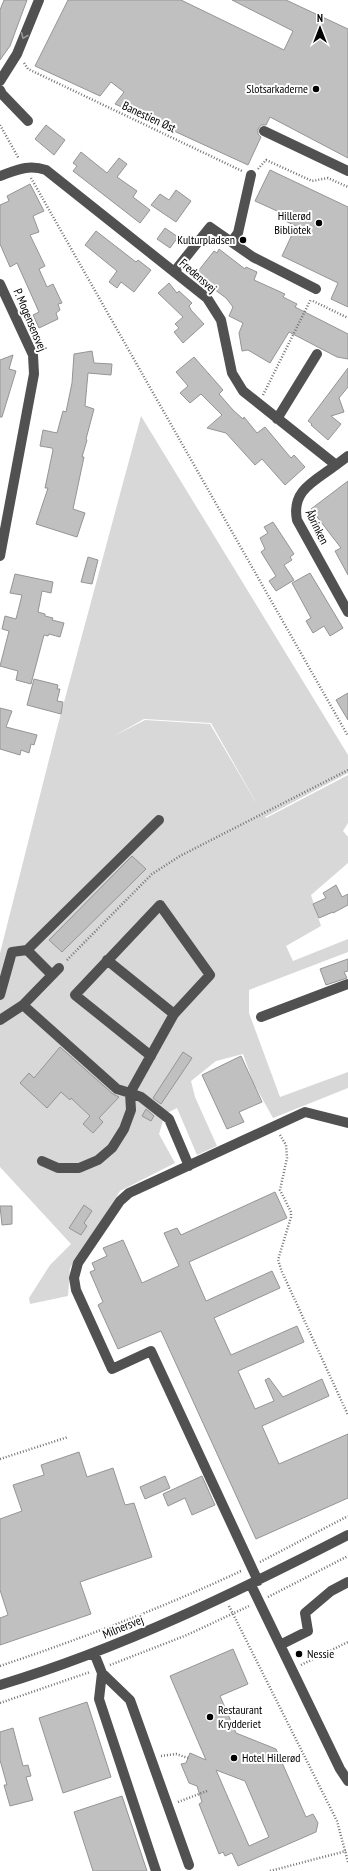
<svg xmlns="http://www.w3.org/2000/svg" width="348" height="1871" font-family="'PT Sans Narrow',sans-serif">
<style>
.green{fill:#d8d8d8;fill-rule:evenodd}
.building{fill:#c0c0c0;stroke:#959595;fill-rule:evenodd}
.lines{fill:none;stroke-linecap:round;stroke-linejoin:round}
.path{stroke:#737373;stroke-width:2.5;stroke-dasharray:1 2;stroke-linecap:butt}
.minor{stroke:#515151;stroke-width:10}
.oneway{stroke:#979797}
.poi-dot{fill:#000;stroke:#fff;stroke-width:1.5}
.labels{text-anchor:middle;stroke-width:4;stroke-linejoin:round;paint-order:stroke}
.poi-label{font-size:12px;fill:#000;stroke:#fff;text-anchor:end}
.street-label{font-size:12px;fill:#000;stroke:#fff}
</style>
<rect width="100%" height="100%" fill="#fff"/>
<path class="green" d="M141,416l207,339v18l-83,44 1,1 82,-43v48l-5,8 5,6v26l-37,32 10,31 -35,20 7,15 55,-22v13l-99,38v23l31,84 68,-25v16l-75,30 -20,-36 -10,-28 -27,7 -25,20 4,16 22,49 -20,9 -20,-47 -12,6 -6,20 16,29 -55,28 -50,77 -2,28 -38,8 -1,-6 21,-33 21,-21 -71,-77v-214l56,-221zM144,719l67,4 50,88 -51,-87 -65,-4 -31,16z"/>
<path class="building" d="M4,0h23l-17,46 -10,14v-50z
M68,0h113l103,50 9,-19 -61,-31h54l62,29v129l-78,-41 -4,8h-5l-3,4v5l3,3 -13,28 -133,-61 9,-12 -13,-10 -11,14 -65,-30z
M46,125l19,15 -11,15 -19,-16z
M81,152l26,21 12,-15 8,6 -10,13 20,14 -4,6 17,13 -10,13 -67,-52 4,-5 -4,-3z
M270,170l78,37v100l-17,-8 7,-16 -56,-27 14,-30 -13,-6 3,-5 -31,-14z
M30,184l14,27 -11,5 6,16 -9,3 15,31 -6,3 8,18 6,-3 9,19 -4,1 2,6 -4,3 2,6 -19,9 -6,-13 6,-3 -22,-49 -7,4 -10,-23v-39l9,-4 -2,-5z
M176,190l15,11 -15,21 -25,-17 9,-11 9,6z
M165,228l13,9 -8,11 -13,-9z
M96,231l40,31 2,-2 13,10 -17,22 -13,-10 -4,6 -8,-6 8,-11 -32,-26z
M219,249l26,20 1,-2 11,5 -3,8 31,14 -2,3 14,7 -2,3 53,27v25l-11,-2 -48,-25 -19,31 -22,-13 -6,1 -3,-18 4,-10 -14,-7 4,-9 -7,-9 -31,-23 19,-24 3,2z
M169,283l8,10 2,-2 13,12 -3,3 2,4 13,14 -21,19 -9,-11 5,-4 -4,-4 8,-7 -25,-24z
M92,351l2,12 18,1 -1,11 -23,-2 -3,33 9,3 -8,30 1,1 -5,17h2l-11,52 12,4 -8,24 -41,-13 12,-36h-3l8,-38 -1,-2 -12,-2 3,-16 14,3 6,-22 3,1 6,-29 2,-29z
M13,355l-4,14 7,2 -14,46h-2v-57z
M194,357l29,33 -4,4 14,16 10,9 1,-2 13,16 8,-6 26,31 3,-3 11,12 -20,18 -23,-26 -7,6 -29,-32 -19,-5 15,-13 -21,-21 -11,9 -10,-10 8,-7 -12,-14z
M348,368v19l-9,11 5,14 -13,4 10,8 -13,16 -17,-15 1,-1 -4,-3z
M348,481v94l-13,-24 6,-3 -30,-39z
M273,522l21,32 -4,3 2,3 -8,5 10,15 -18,11 -7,-10 7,-5 -15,-24 4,-3 -5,-11 8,-5 -4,-6z
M88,557l10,3 -6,24 -11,-2z
M310,573l33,55 -13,8 -6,-10 -11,7 -7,-12 5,-3 -19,-35z
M15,574l38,8 -2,11 -9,-2 -4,21 7,2v2l8,2 -1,2 12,3 -4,14 -11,-3 -1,2 -4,-1 -13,49 -15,-4 2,-9 -18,-5 9,-35 -7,-2 3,-13 11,3 6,-24 -12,-2z
M34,679l24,6 -1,4h3l-3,12 6,1 -2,12 -34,-9z
M348,693v27l-12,-20z
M0,708l12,3 -6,16 31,8 -3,10 -3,-1 -2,9 -8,-3 -1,5 -20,-6z
M132,856l14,13 -84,83 -13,-12z
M336,885l6,12 6,-3v11l-15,8v-1l-14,6 -6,-14 13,-6 -3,-5z
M348,959v12l-4,1 3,6 -21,7 -6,-16z
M60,1047l53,47 6,3 -20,21 4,4 -10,11 -10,-9 7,-8 -19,-18 -1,2 -9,-8 -14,16 -27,-25 9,-10 5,5z
M183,1052l9,6 -31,46 -8,-6z
M241,1056l21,46 -23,10 5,10 -17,7 -25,-54z
M146,1109l8,7 -3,5 -9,-5z
M275,1192l12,26 -98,44 17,39 66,-30 8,17 -66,30 17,37 66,-29 7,16 -66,29 17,38 19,-8 -9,-21 4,-2 14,19 39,-18 7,17 -67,30 17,38 69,-30v64l-92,41 -95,-208 -43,18 -20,-44 5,-3 -13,-30 5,-2 -3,-7 15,-7 -4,-8 20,-8 19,43 37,-17 -15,-33 13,-5 4,7z
M84,1205l8,6 -8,12 3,3 -6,9 -12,-7z
M0,1206h12v18l-10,1z
M79,1452l8,25 26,-9 12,37 9,-2 18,54 -72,25 11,32 -91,31v-27l8,-3 -8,-25v-71l22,-8 -9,-26 31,-10 -3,-10z
M165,1476l5,12 -25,11 -5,-12z
M202,1476l13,29 -23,10 -7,-17 -17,8 -5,-12z
M233,1649l15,35 -28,12 16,37 40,16 30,68 7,-3 5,9 -2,9 -78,34 -6,-13 -7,3 -2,-4 -4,2 -20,-50 3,-2 -5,-16 -8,-3 -8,-19 5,-1 4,-10 16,7 -36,-84zM216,1770l29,11 24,56 -20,9z
M87,1702l24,75 -48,16 -24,-75z
M13,1728l10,38 5,-1 3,11 -5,1 7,23 -23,6 -6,-21h3l-7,-25v-28z
M122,1796l25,75h-54l-19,-59z"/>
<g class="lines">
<path class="path" d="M24,63l4,6 214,102
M0,125l19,34
M258,169l8,-9 46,21 16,-3 20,9
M31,178l317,558
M313,301l35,17
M263,395l48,-96
M67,960l85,-86 28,-18 168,-86
M280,1135l6,10 1,13 -7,32 11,22v5l-13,43 4,12 66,143
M0,1459l68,-22
M260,1562l88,-46
M268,1597l80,-41
M229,1606l108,215 11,41
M110,1665l77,-30 62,-29
M301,1665l47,-23
M0,1666c83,-28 162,-58 241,-95
M0,1703l90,-31
M161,1756l15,-2 12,4
M178,1802l29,-11
M270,1871l76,-20"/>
<path class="minor" d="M0,81l17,-27 22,-54
M0,90l2,4 26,27
M264,131l84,40
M0,176c17,-6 28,-12 46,-6l161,128 14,22 11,53 11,18 93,74 12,-9
M232,241l6,-8 13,-58
M174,272l36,-45 43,30 63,32
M0,284l33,71 1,19 -34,182
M277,419l40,-65
M336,465c-21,16 -45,25 -39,55l51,92
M27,950l132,-130
M107,960l67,54
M0,995l12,-43 15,-2 25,25
M23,1005l94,84 13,4 1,17 -7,19 -12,19 -14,12 -19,8h-21l-16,-7
M261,1017l87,-33
M0,1020l23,-15 36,-37
M151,1056l-76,-61 85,-90 50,70 -36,39 -44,79 11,4 28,22 20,47
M258,1581l-107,-230 -39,18 -36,-79 -2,-12 4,-15 42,-62 9,-8 176,-81 43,11
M251,1585l89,184 8,12
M280,1645l28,-14 -3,-18 26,-22 17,-9
M94,1653l8,20 -3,26 57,172
M102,1673l28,27 59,165
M0,1685c122,-37 235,-92 348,-150"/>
</g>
<defs><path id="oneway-chevron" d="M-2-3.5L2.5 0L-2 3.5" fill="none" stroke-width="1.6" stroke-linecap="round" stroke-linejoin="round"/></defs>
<use class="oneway" href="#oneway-chevron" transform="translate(24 36) rotate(113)"/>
<g class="poi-dot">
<circle cx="316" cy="89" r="4"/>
<circle cx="319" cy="223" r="4"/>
<circle cx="243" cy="240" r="4"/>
<circle cx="299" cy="1654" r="4"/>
<circle cx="210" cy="1717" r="4"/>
<circle cx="234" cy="1758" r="4"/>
</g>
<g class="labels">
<g class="poi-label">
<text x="308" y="93">Slotsarkaderne</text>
<text x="311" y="220">Hillerød<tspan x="311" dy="14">Bibliotek</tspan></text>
<text x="235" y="244">Kulturpladsen</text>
<text x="307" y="1658" text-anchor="start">Nessie</text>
<text x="218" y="1714" text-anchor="start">Restaurant<tspan x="218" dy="14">Krydderiet</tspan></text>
<text x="242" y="1762" text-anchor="start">Hotel Hillerød</text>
</g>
<g class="street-label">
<text transform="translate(149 117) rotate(25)" y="4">Banestien Øst</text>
<text transform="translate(198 276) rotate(41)" y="4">Fredensvej</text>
<text transform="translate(30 320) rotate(67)" y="4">P. Mogensensvej</text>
<text transform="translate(317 527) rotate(64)" y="4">Åbrinken</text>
<text transform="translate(123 1627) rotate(-22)" y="4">Milnersvej</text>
</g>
</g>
<g transform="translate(320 28)" stroke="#ffffff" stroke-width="3" paint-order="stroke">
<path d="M0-3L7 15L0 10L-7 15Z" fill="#000000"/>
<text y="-6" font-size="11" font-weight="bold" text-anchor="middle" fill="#000000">N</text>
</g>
</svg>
